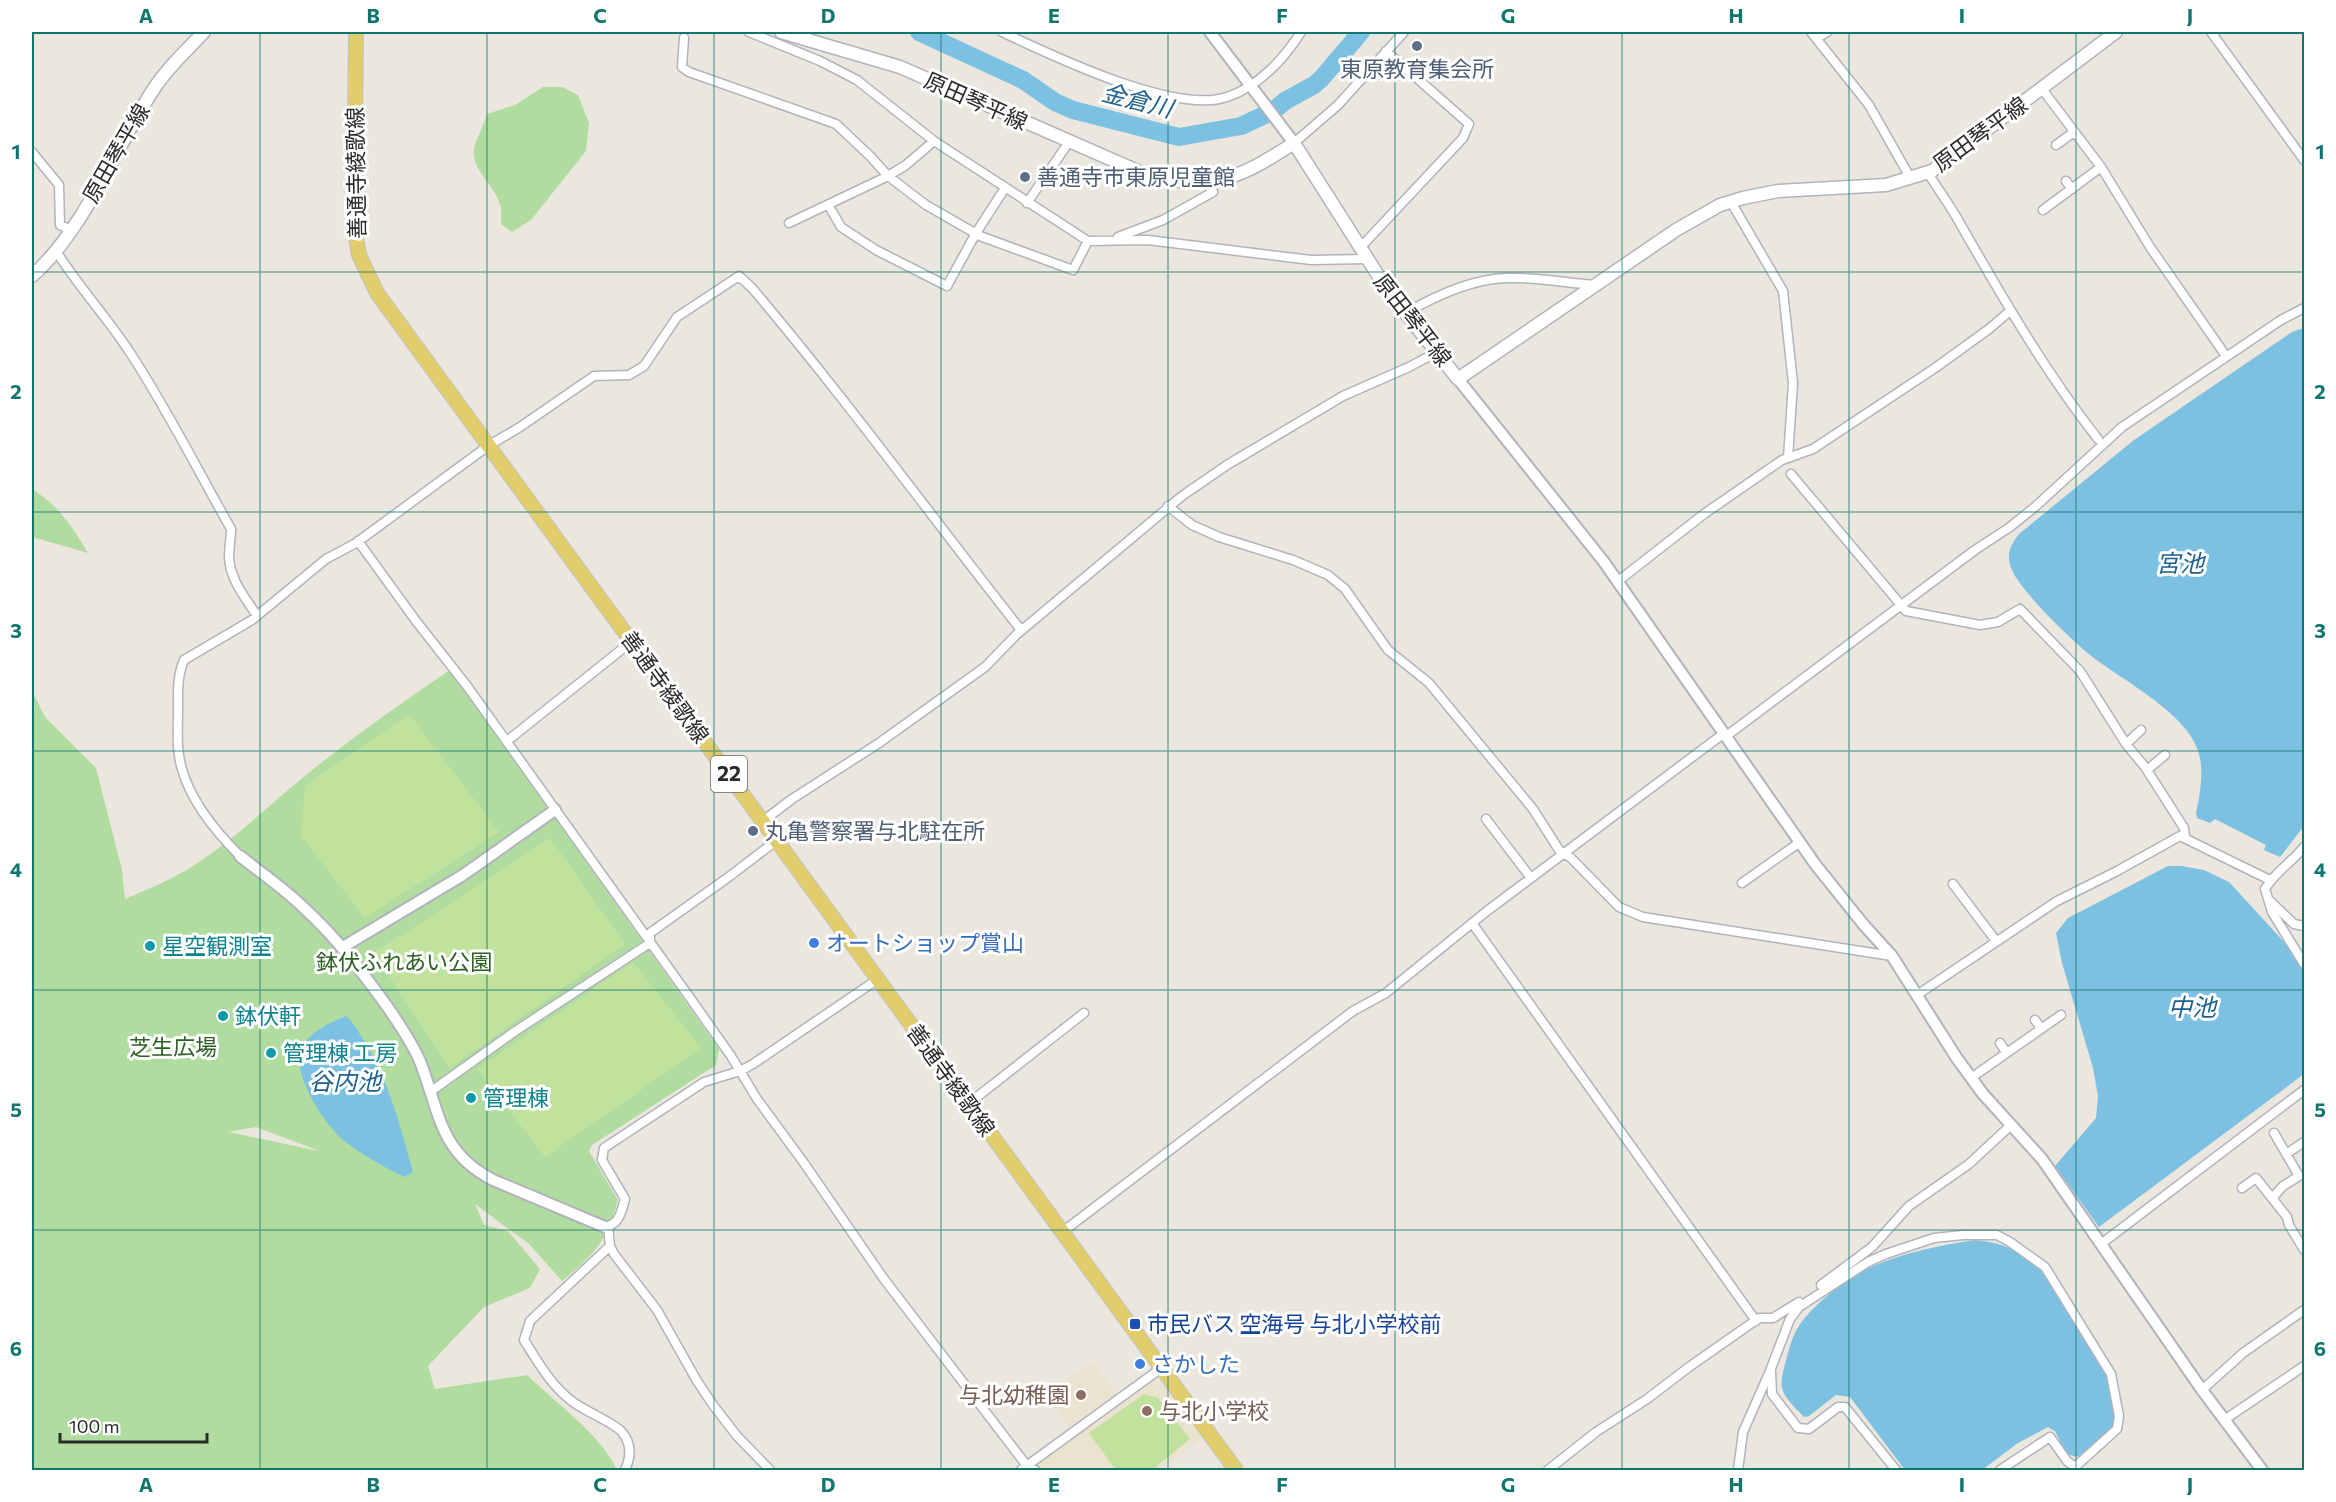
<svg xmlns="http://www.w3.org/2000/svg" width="2336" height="1502" font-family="Commissioner,'Noto Sans JP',sans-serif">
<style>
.education{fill:#ebe3cf}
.green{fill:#b1dca0;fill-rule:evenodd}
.pitch{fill:#c1e29d}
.water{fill:#7cc1e2}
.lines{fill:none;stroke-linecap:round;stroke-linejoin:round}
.river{stroke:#7cc1e2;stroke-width:18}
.minor-casing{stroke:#b1b3bd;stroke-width:11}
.tertiary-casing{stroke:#b1b3bd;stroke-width:14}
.secondary-casing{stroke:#b1b3bd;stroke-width:15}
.primary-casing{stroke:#c3c3c3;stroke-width:16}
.minor{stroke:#fff;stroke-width:8}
.tertiary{stroke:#fff;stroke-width:10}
.secondary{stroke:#fff;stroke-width:12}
.primary{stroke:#e2cd6c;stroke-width:14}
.grid{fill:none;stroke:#0f766e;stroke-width:1.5;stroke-opacity:0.55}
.service-dot{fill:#5c6f8a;stroke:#fff;stroke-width:2}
.shop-dot{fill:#3f7fe0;stroke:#fff;stroke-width:2}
.culture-dot{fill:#0f9aa8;stroke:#fff;stroke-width:2}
.transit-dot{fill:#1a4fb4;stroke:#fff;stroke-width:2}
.education-dot{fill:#8d6e63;stroke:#fff;stroke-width:2}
.labels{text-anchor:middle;stroke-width:6;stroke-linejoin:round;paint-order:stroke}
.shield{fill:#fff;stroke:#6a6a6a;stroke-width:1.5}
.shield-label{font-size:21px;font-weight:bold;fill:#2a2a2a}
.service-label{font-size:22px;fill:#4e5e75;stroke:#fff;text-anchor:start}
.street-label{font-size:22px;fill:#2a2a2a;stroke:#fff}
.shop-label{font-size:22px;fill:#366cbe;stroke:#fff;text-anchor:start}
.culture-label{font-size:22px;fill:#0d838f;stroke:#fff;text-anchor:start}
.park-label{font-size:22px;fill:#2b6022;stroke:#fff}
.transit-label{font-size:22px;fill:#164399;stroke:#fff;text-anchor:start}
.education-label{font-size:22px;fill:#785e54;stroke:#fff;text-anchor:end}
.water-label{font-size:24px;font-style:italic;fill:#1b608e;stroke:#fff}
.neatline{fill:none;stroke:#0f766e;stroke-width:2}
.grid-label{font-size:20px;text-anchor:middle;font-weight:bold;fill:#0f766e}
</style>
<rect width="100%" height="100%" fill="#ebe6de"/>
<path class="education" d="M1093,1362l23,33 -47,33 -23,-32z
M1152,1381l11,3 40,54 -44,32h-119l-4,-5z"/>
<path class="green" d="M543,87h19l16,8 11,28 -3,28 -55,69 -19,12 -11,-8c0,-6 1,-14 -1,-19 -5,-21 -32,-36 -25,-60 3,-10 9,-20 12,-31l28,-9z
M32,489c27,17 40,37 56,64l-56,-16z
M450,670l269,379 -3,16 -124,80 -3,6 29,49c-10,40 -24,55 -56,81l-33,-37 -54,-40 9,21 24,6 32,38 -10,19 -46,19 -56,59 7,23 92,-14c27,26 76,62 90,95h-585v-779l13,26 51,51 26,102 3,29c25,-11 51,-21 74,-37 38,-25 71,-58 107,-87 46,-37 95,-72 144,-105zM256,1127l61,23 1,1 -89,-19z"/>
<path class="pitch" d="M409,714l90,118 -134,86 -64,-82 4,-50z
M550,838l75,106 -175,124 -76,-115z
M633,962l68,86 -156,109 -68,-88z
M1144,1394l14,4 32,41 -38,31h-36l-27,-37z"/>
<path class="water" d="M2304,328v498l-24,31 -16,-7 2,-5 -51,-26 -5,4 -13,-5 -1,-5c4,-18 8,-41 3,-59 -11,-43 -83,-76 -115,-104 -20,-18 -41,-38 -58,-59 -7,-9 -16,-20 -17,-32 -1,-10 4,-17 10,-25l115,-94 158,-108z
M2168,866h13l23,4 25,12 56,61 19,30v101l-205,153 -44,-61 41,-48 2,-22 -5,-28 -31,-105 -6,-30 12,-15z
M346,1016c8,7 13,17 19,26 24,41 36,85 48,130l-8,5c-18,-8 -54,-28 -67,-42 -17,-17 -46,-61 -37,-86 7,-16 30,-27 45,-33z
M1975,1240c21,2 38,7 55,20 26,22 49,69 66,99 5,9 13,19 15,29 4,11 7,30 2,41 -5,12 -26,21 -36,28l-11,-3 -11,-23 -7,-4 -30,16 -36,27h-77l-55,-73 -14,-2 -27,21 -5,1c-27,-28 -26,-27 -16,-64 2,-7 4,-15 8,-22 14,-26 57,-58 85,-68 30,-12 62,-18 94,-23z"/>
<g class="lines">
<path class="river" d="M919,32l104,48 32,22 18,8 106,27 62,-11 32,-15 12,-10 29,-16 7,-6 40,-47"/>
<g class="minor-casing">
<path id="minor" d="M749,32l71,29 37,19 77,61 154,100 60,-1 163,20 56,-1
M1002,32c49,23 173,83 225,65 31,-10 57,-38 74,-65
M1811,32l58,73 42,74
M2211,32l93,128
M684,38l-2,29 7,5 147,52 34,32 18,20 38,29 54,31 93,34 15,-29
M1817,38l10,-6
M2042,89l59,78 49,80 76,109
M1294,143l44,-38 66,-73
M2056,145l18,-13
M32,152l27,33 1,40 11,5
M1928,173c11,18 24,35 34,54 42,73 84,146 136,212
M2066,181l6,8
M1731,202l52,89 10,92 -5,75
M1027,203l42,-61
M829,206l12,21 35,23 71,36 29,-53 29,-45
M2043,210l58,-43
M789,223l99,-47 18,-11 28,-24
M1118,237l45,-17 50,-28 -7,-10
M1360,248l103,-110 6,-14 -83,-73
M56,251c22,35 50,65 73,100 37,56 68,118 102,178 0,9 -2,19 -2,28 1,23 16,40 28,59
M1406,313c29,-17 66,-34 101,-35 29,-1 59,5 88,7
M1791,474l115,137 74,14 18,-3 22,-13 60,62 46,73 19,23 39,61 1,10
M1168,506l24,19 27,12 74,23 35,15 17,14 43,61 41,33 104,126 26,41 12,8 48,49 24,10 249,39
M358,541l58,80 51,65 221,309 43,61 26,43 47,64 80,116 143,187 8,4
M1617,582l87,-68 78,-54 31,-11 122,-81 54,-39 21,-18
M1725,737l250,-187 35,-23 26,-21 86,-79 159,-107 23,-12
M507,741l124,-99
M2126,744l15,-14
M2147,770l18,-15
M1486,819l45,59
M763,821l29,-22 87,-56 106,-76 31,-32 166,-139 45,-31 116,-69 66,-29 28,-15
M2304,847c-12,15 -29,25 -39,42l7,23 32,52
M240,856c-24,-24 -49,-54 -58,-87 -6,-18 -4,-40 -4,-59 0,-17 -1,-34 6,-50l68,-40 74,-61 30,-16 132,-97 32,-19 74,-51 35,-1 15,-9 33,-49 62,-41 13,12c94,111 179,228 269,342
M1742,883l58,-41
M1953,884l43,57
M2270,901l24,23 10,2
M1472,923l284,398
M650,943v-10l80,-57 47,-36
M1917,995l140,-94 60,-30 63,-35 90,44
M2035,1020l6,8
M2000,1043l6,9
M1971,1078l90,-63
M430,1092l84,-60 136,-89
M968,1104l116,-91
M2286,1154l18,-12
M2242,1188l14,-10 31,39 2,8 15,25
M2273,1197l10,-11 16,-10 -25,-43
M608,1226l2,20 4,8 43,56 40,71 16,24 24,31 33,34
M605,1227c15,-3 16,-15 20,-28l-23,-39 2,-12 100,-66 36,-11 13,-7 125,-85
M1061,1233l292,-222 33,-18 101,-82 236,-177
M2101,1244l203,-154
M610,1246l-80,75 -6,19c14,22 27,46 49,62 12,9 39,20 48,29 11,12 10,26 4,39
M1821,1285l51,-38 37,-41 60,-42 42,-39
M1771,1372l1,22 26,34 11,1 29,-22h7l51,63
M2202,1390l41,-37 61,-43
M2224,1420l80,-54
M1021,1470l139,-101
M1548,1470l48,-38 51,-33 42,-32 70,-49h14l26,-16
M1738,1470l5,-38 27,-61 20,-52 9,-12 69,-45 18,-8 48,-16 29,-3h34l13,7 35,25 66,107 8,42 -2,13 -42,38 -8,-6 -17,-24 -50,33"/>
</g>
<g class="tertiary-casing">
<path id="tertiary" d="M1210,32l84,111
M1458,379l146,183 211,302 48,60 29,32 64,101 27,37 59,65 160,231 60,80
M240,856c21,17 45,33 64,52 33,30 59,65 85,101 11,17 25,36 32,55 19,50 19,89 72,116l112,47
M343,947l120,-72 92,-65"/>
</g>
<g class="secondary-casing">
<path id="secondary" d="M781,32l119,35 249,109c65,15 91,2 145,-33l94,148 70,88 218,-149 44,-25 23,-7 35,-7 108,-6 46,-14 184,-139
M32,276c54,-48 83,-129 123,-189 14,-21 32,-37 49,-55"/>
</g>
<g class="primary-casing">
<path id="primary" d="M356,32l-2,194 5,29 18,38 859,1177"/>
</g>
<use href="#minor" class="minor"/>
<use href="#tertiary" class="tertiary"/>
<use href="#secondary" class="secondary"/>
<use href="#primary" class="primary"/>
</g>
<path class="grid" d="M260,32v1438M487,32v1438M714,32v1438M941,32v1438M1168,32v1438M1395,32v1438M1622,32v1438M1849,32v1438M2076,32v1438M32,272h2272M32,512h2272M32,751h2272M32,990h2272M32,1230h2272"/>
<g class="service-dot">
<circle cx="1417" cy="46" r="6"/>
<circle cx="1025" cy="177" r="6"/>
<circle cx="753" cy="831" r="6"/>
</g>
<g class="shop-dot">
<circle cx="814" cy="943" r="6"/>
<circle cx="1140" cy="1364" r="6"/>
</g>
<g class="culture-dot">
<circle cx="150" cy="946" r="6"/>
<circle cx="223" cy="1016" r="6"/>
<circle cx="271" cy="1053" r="6"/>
<circle cx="471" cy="1098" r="6"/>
</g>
<rect class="transit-dot" x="1129" y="1318" width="12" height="12" rx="3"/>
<g class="education-dot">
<circle cx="1081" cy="1395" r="6"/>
<circle cx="1147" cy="1411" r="6"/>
</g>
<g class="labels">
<rect class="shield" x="711" y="756" width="36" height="36" rx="4.5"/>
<g class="shield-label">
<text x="729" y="781">22</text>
</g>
<g class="service-label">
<text x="1417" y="77" text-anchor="middle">東原教育集会所</text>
<text x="1037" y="185">善通寺市東原児童館</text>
<text x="765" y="839">丸亀警察署与北駐在所</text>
</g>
<g class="street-label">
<text transform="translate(976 101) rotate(24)" y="8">原田琴平線</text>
<text transform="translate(1980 134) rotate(-36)" y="8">原田琴平線</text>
<text transform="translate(116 153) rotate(-60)" y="8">原田琴平線</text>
<text transform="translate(356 173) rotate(-91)" y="8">善通寺綾歌線</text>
<text transform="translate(1413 320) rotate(52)" y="8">原田琴平線</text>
<text transform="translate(665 687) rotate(54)" y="8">善通寺綾歌線</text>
<text transform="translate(951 1080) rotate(54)" y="8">善通寺綾歌線</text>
</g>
<g class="shop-label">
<text x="826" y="951">オートショップ賞山</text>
<text x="1152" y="1372">さかした</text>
</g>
<g class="culture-label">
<text x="162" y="954">星空観測室</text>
<text x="235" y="1024">鉢伏軒</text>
<text x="283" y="1061">管理棟 工房</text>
<text x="483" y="1106">管理棟</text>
</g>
<g class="park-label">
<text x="404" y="970">鉢伏ふれあい公園</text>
<text x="173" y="1055">芝生広場</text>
</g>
<g class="transit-label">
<text x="1147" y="1332">市民バス 空海号 与北小学校前</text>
</g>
<g class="education-label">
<text x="1069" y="1403">与北幼稚園</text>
<text x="1159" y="1419" text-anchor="start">与北小学校</text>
</g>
<g class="water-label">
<text transform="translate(1137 101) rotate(14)" y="8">金倉川</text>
<text x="2180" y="572">宮池</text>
<text x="2192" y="1016">中池</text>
<text x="345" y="1090">谷内池</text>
</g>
</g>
<rect width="2336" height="1502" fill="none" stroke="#ffffff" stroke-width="66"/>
<path d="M60 1433v9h147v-9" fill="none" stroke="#2a2a2a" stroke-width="3"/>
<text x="69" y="1433" font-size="18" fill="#2a2a2a" stroke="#ffffff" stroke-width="4.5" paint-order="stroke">100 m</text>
<rect x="33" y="33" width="2270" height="1436" class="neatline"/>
<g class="grid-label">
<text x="146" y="23">A</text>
<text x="373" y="23">B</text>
<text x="600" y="23">C</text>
<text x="828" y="23">D</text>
<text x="1054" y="23">E</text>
<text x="1282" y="23">F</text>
<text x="1508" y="23">G</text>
<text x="1736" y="23">H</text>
<text x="1962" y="23">I</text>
<text x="2190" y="23">J</text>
<text x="16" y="159">1</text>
<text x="2320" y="159">1</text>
<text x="16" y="399">2</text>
<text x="2320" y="399">2</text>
<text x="16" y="638">3</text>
<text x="2320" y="638">3</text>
<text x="16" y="877">4</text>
<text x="2320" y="877">4</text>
<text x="16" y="1117">5</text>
<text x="2320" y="1117">5</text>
<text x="16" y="1356">6</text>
<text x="2320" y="1356">6</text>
<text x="146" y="1492">A</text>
<text x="373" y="1492">B</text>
<text x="600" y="1492">C</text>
<text x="828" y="1492">D</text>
<text x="1054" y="1492">E</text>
<text x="1282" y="1492">F</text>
<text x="1508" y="1492">G</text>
<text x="1736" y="1492">H</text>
<text x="1962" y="1492">I</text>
<text x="2190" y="1492">J</text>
</g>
</svg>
